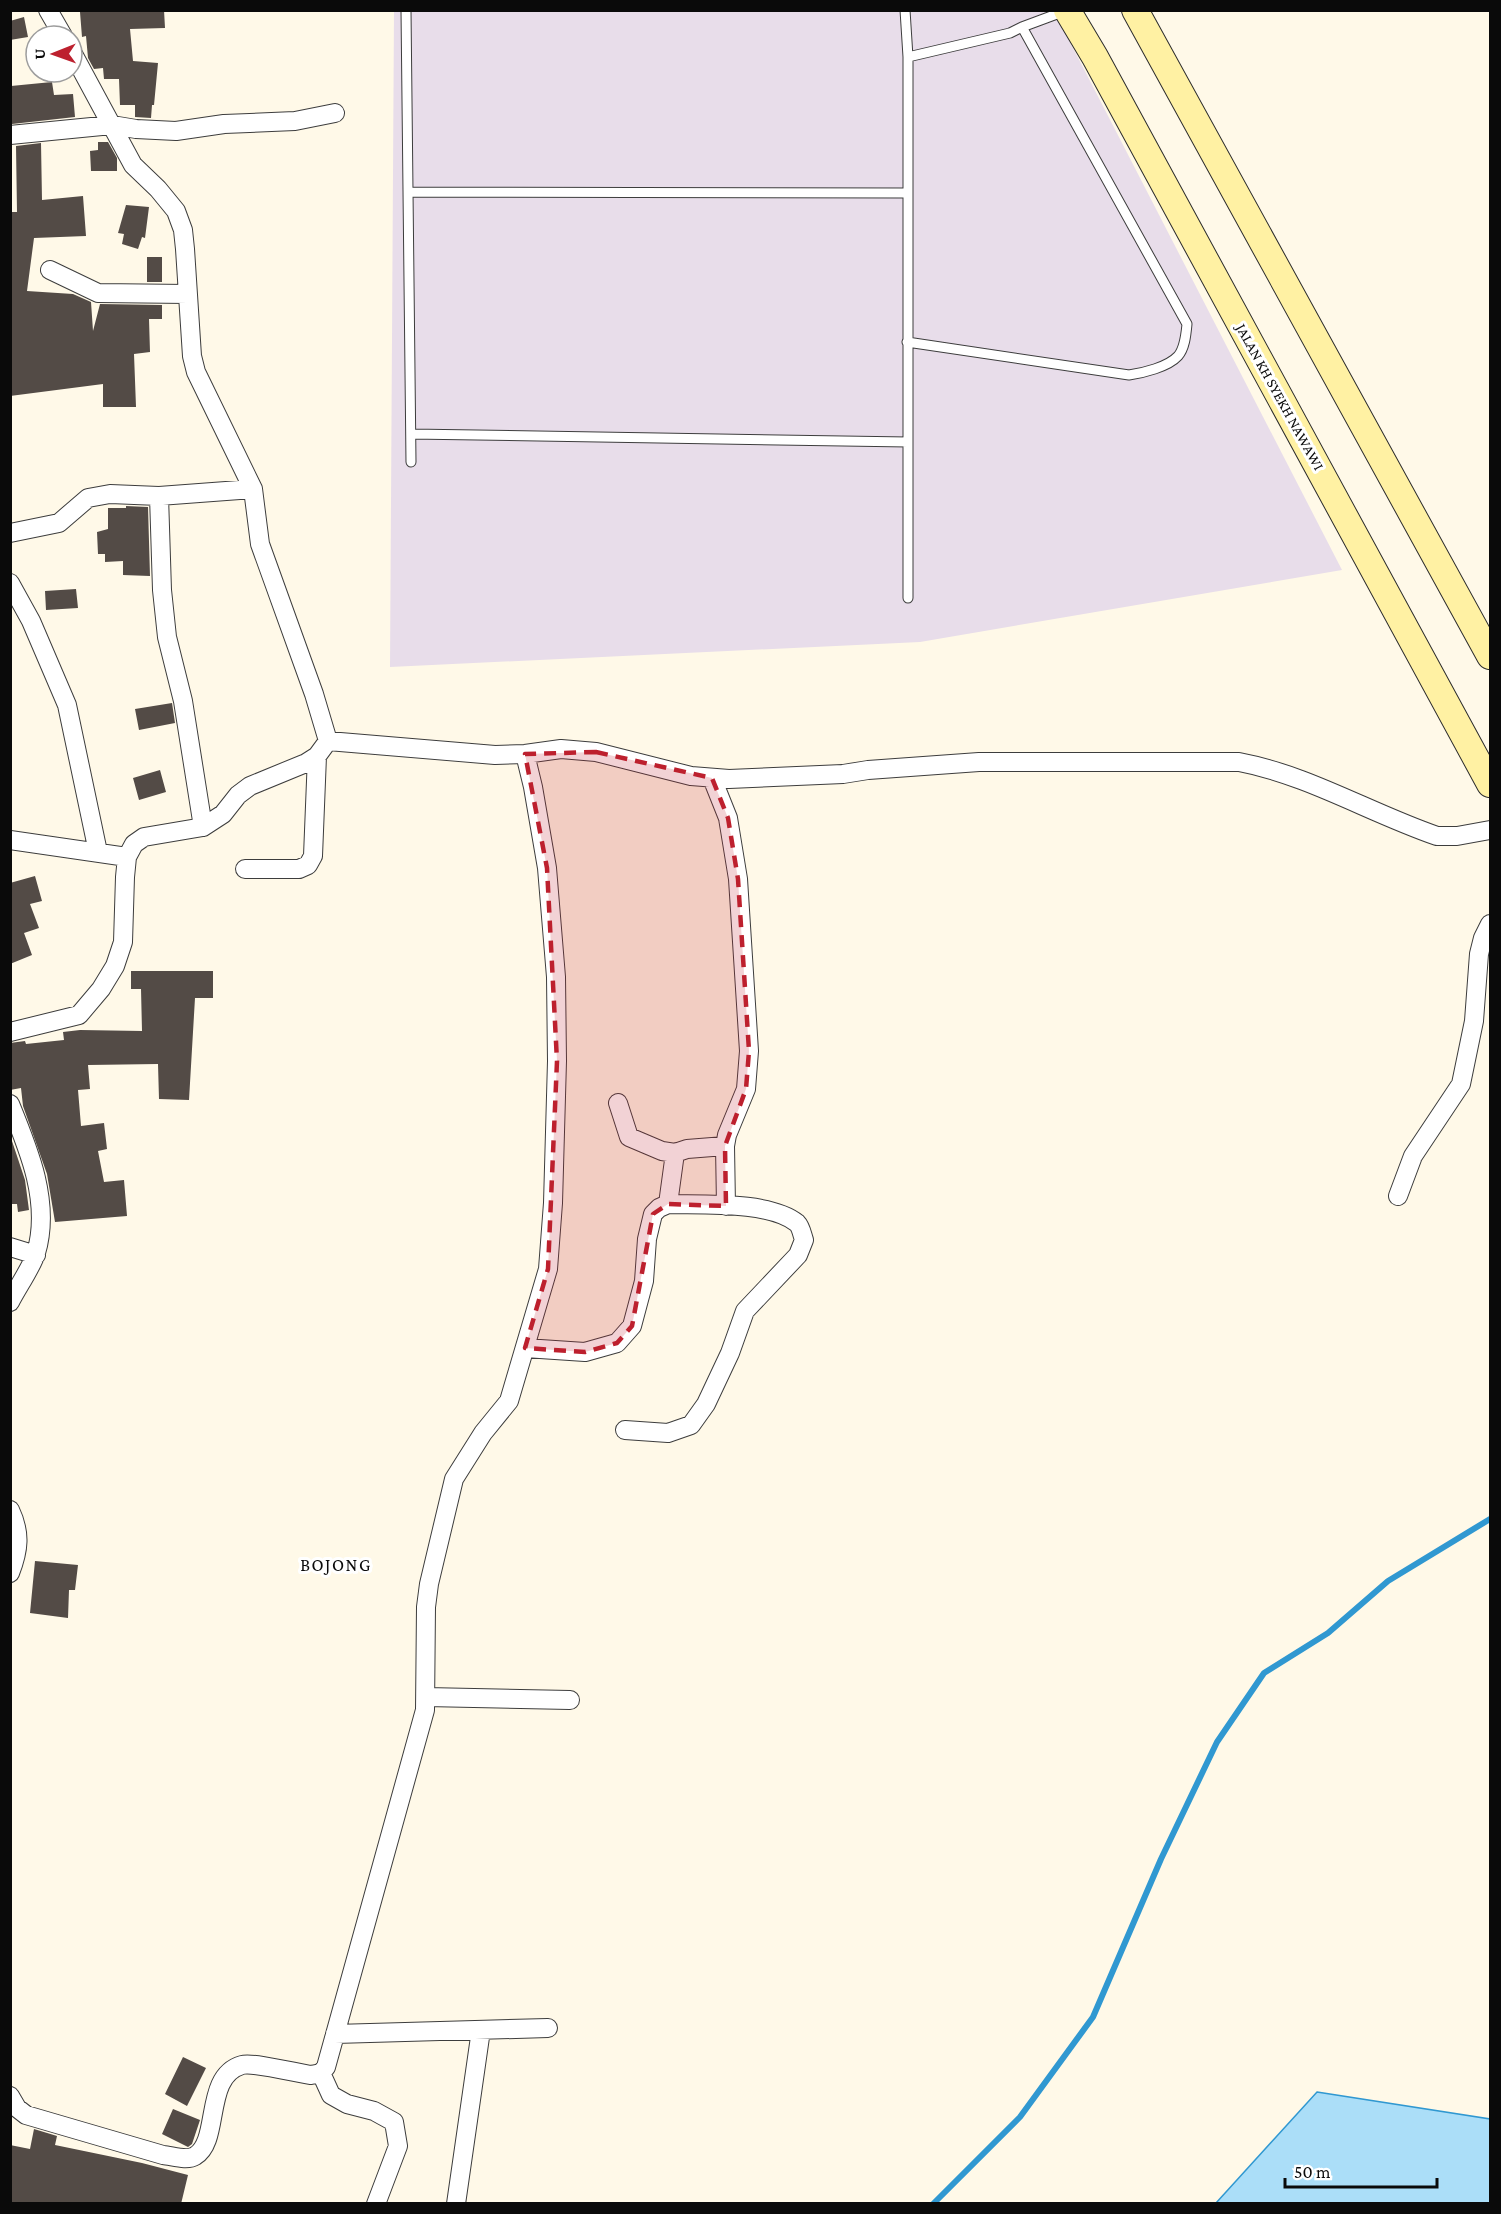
<svg xmlns="http://www.w3.org/2000/svg" width="1501" height="2214" font-family="'Crimson Pro',serif">
<style>
.industrial{fill:#e8ddea}
.water{fill:#abdef8;stroke:#3098d1;stroke-width:1.5}
.lines{fill:none;stroke-linecap:round;stroke-linejoin:round}
.stream{stroke:#3098d1;stroke-width:6}
.building{fill:#534b46}
.service-casing{stroke:#3d3d3d;stroke-width:11}
.minor-casing{stroke:#3d3d3d;stroke-width:20}
.secondary-casing{stroke:#2c2c2c;stroke-width:28}
.service{stroke:#fff;stroke-width:9}
.minor{stroke:#fff;stroke-width:18}
.secondary{stroke:#fff1a3;stroke-width:26}
.marked{fill:#bd202e;fill-opacity:0.2;stroke:#bd202e;stroke-width:4.5;stroke-dasharray:12 8;stroke-linejoin:round}
.labels{text-anchor:middle;stroke-width:6;stroke-linejoin:round;paint-order:stroke}
.street-label{font-size:15px;fill:#0a0a0a;stroke:#fff}
.quarter-label{font-size:18px;letter-spacing:1.5px;fill:#0a0a0a;stroke:#fff}
</style>
<rect width="100%" height="100%" fill="#fff9e8"/>
<path class="industrial" d="M394,11h660l288,559 -422,72 -530,25z"/>
<path class="water" d="M1317,2092l173,27v84h-274z"/>
<g class="lines">
<path class="stream" d="M933,2204l87,-87 73,-100 68,-158 56,-117 47,-69 64,-40 60,-52 102,-62"/>
</g>
<path class="building" d="M88,10h76l1,18 -35,1 3,32 25,2 -4,42h-2l-1,13 -16,-1v-12h-15l-1,-26h-15l-1,-11 -9,1 -6,-11 -2,-22 -4,1 -2,-25z
M24,17l4,20 -18,3v-19z
M52,82l2,13 19,-1 2,23 -63,7 -1,-38z
M98,142h10l9,16v13h-26l-1,-20 8,-1z
M41,143l1,57 41,-4 3,40 -52,2 -7,53 46,3 18,8 2,29 7,-27 62,1v14h-13l1,33 -16,2 2,53h-33v-23l-93,12v-184h7l-1,-66z
M126,205l23,2 -4,31 -3,-1 -4,12 -16,-5 2,-10 -6,-1z
M147,257h15v25h-15z
M126,506l22,1 2,69 -27,-1v-14l-18,1v-8h-7l-1,-22 11,-3v-21h18z
M76,589l2,19 -32,2 -1,-19z
M172,703l3,20 -36,7 -4,-21z
M160,770l6,22 -27,8 -6,-22z
M35,876l7,25 -12,3 9,24 -15,5 8,22 -22,9v-81z
M131,971h82v27h-18l-6,102 -30,-1 -1,-35 -70,1 2,24 -12,1 3,36 23,-3 3,26 -9,2 6,31 20,-2 3,36 -72,6 -8,-48 -24,-68 -2,-18 -11,2v-47l15,-2 1,3 38,-4 -1,-8 17,-2 62,1 -1,-42h-10z
M10,1135l15,45 4,30 -11,2 -1,-8h-7z
M35,1561l43,4 -3,25h-6l-1,28 -38,-5z
M183,2057l23,11 -19,38 -22,-12z
M173,2109l27,11 -8,24 -4,3 -26,-13z
M34,2129l23,7 -2,9 87,18 46,12 -7,29h-171v-59l20,4z"/>
<g class="lines">
<g class="service-casing">
<path id="service" d="M406,10l5,452
M905,10l3,47 102,-24 12,-6 43,-16
M408,192l499,1
M907,342l222,33c14,-2 39,-8 49,-19 7,-8 8,-22 9,-32l-165,-297
M411,434l497,8
M908,598v-541"/>
</g>
<g class="minor-casing">
<path id="minor" d="M48,10l15,26
M10,135l102,-10 24,4 40,2 48,-7 71,-3 40,-8
M50,270l48,23 90,1
M10,533l49,-10 29,-25 22,-4 49,2
M10,583l21,38 36,84 31,147
M328,741l167,14 30,-1 36,-5 35,3 95,24 38,3 114,-5 25,-4 111,-8h260c69,13 131,51 198,74h20l33,-6
M712,778l16,40 10,61 11,172 -3,38 -19,46 -2,11 1,60
M203,827l-20,-126 -16,-64 -5,-47 -3,-94 94,-7
M10,840l117,17
M245,869h54l9,-4 5,-9 4,-100
M10,1032l69,-17 22,-26 14,-23 8,-24 2,-65 2,-20 7,-13 10,-7 59,-10 20,-13 15,-19 12,-9 56,-23 11,-7 11,-15 -14,-47 -54,-150 -7,-55 -57,-117 -4,-16 -7,-107 -2,-19 -7,-19 -18,-22 -25,-24 -61,-113
M618,1103l11,34 33,14 13,2 12,-4 38,-3
M10,1104c19,46 41,99 26,149 -3,12 -19,35 -26,49
M1398,1196l15,-40 48,-72 13,-63 5,-67 4,-16 7,-14
M668,1204l7,-51
M10,1247l26,8
M525,1348l60,4 32,-9 15,-17 12,-45 3,-42 6,-25 6,-6 9,-4c34,1 102,-3 129,19 4,4 5,11 7,17l-6,15 -53,56 -15,42 -24,51 -15,21 -23,8 -43,-3
M10,1510c11,23 9,40 0,63
M426,1697l144,3
M335,2034l213,-6
M321,2073l10,22 16,9 27,7 20,11 4,24 -22,58
M10,2096l7,12 9,7 137,40c10,1 24,6 32,1 26,-15 8,-80 47,-91 11,-3 55,8 69,10l10,-2 5,-6 99,-357 1,-103 3,-23 25,-105 29,-46 26,-32 39,-132 5,-66 4,-142 -1,-84 -9,-109 -14,-81 -8,-33
M456,2204l25,-174"/>
</g>
<g class="secondary-casing">
<path id="secondary" d="M1067,10l28,47 395,727
M1135,10l355,646"/>
</g>
<use href="#service" class="service"/>
<use href="#minor" class="minor"/>
<use href="#secondary" class="secondary"/>
</g>
<path class="marked" d="M596,752l116,26 16,40 10,61 11,172 -3,38 -21,57 1,60 -58,-2 -15,10 -21,112 -15,17 -32,9 -60,-4 23,-79 9,-208 -10,-193 -22,-114z"/>
<g class="labels">
<g class="street-label">
<text transform="translate(1280 397) rotate(61)" y="5">JALAN KH SYEKH NAWAWI</text>
</g>
<g class="quarter-label">
<text x="336" y="1571">BOJONG</text>
</g>
</g>
<rect width="1501" height="2214" fill="none" stroke="#0a0a0a" stroke-width="24"/>
<g transform="translate(54 54) rotate(269)"><circle r="28" fill="#ffffff" stroke="#9d9d9d" stroke-width="1.5"/>
<path d="M0-4.5L10 22L0 15L-10 22Z" fill="#bd202e"/>
<text y="-9" font-size="16" font-weight="bold" text-anchor="middle" fill="#0a0a0a">U</text>
</g>
<path d="M1285 2178v9h152v-9" fill="none" stroke="#0a0a0a" stroke-width="3"/>
<text x="1294" y="2178" font-size="18" fill="#0a0a0a" stroke="#ffffff" stroke-width="4.5" paint-order="stroke">50 m</text>
</svg>
